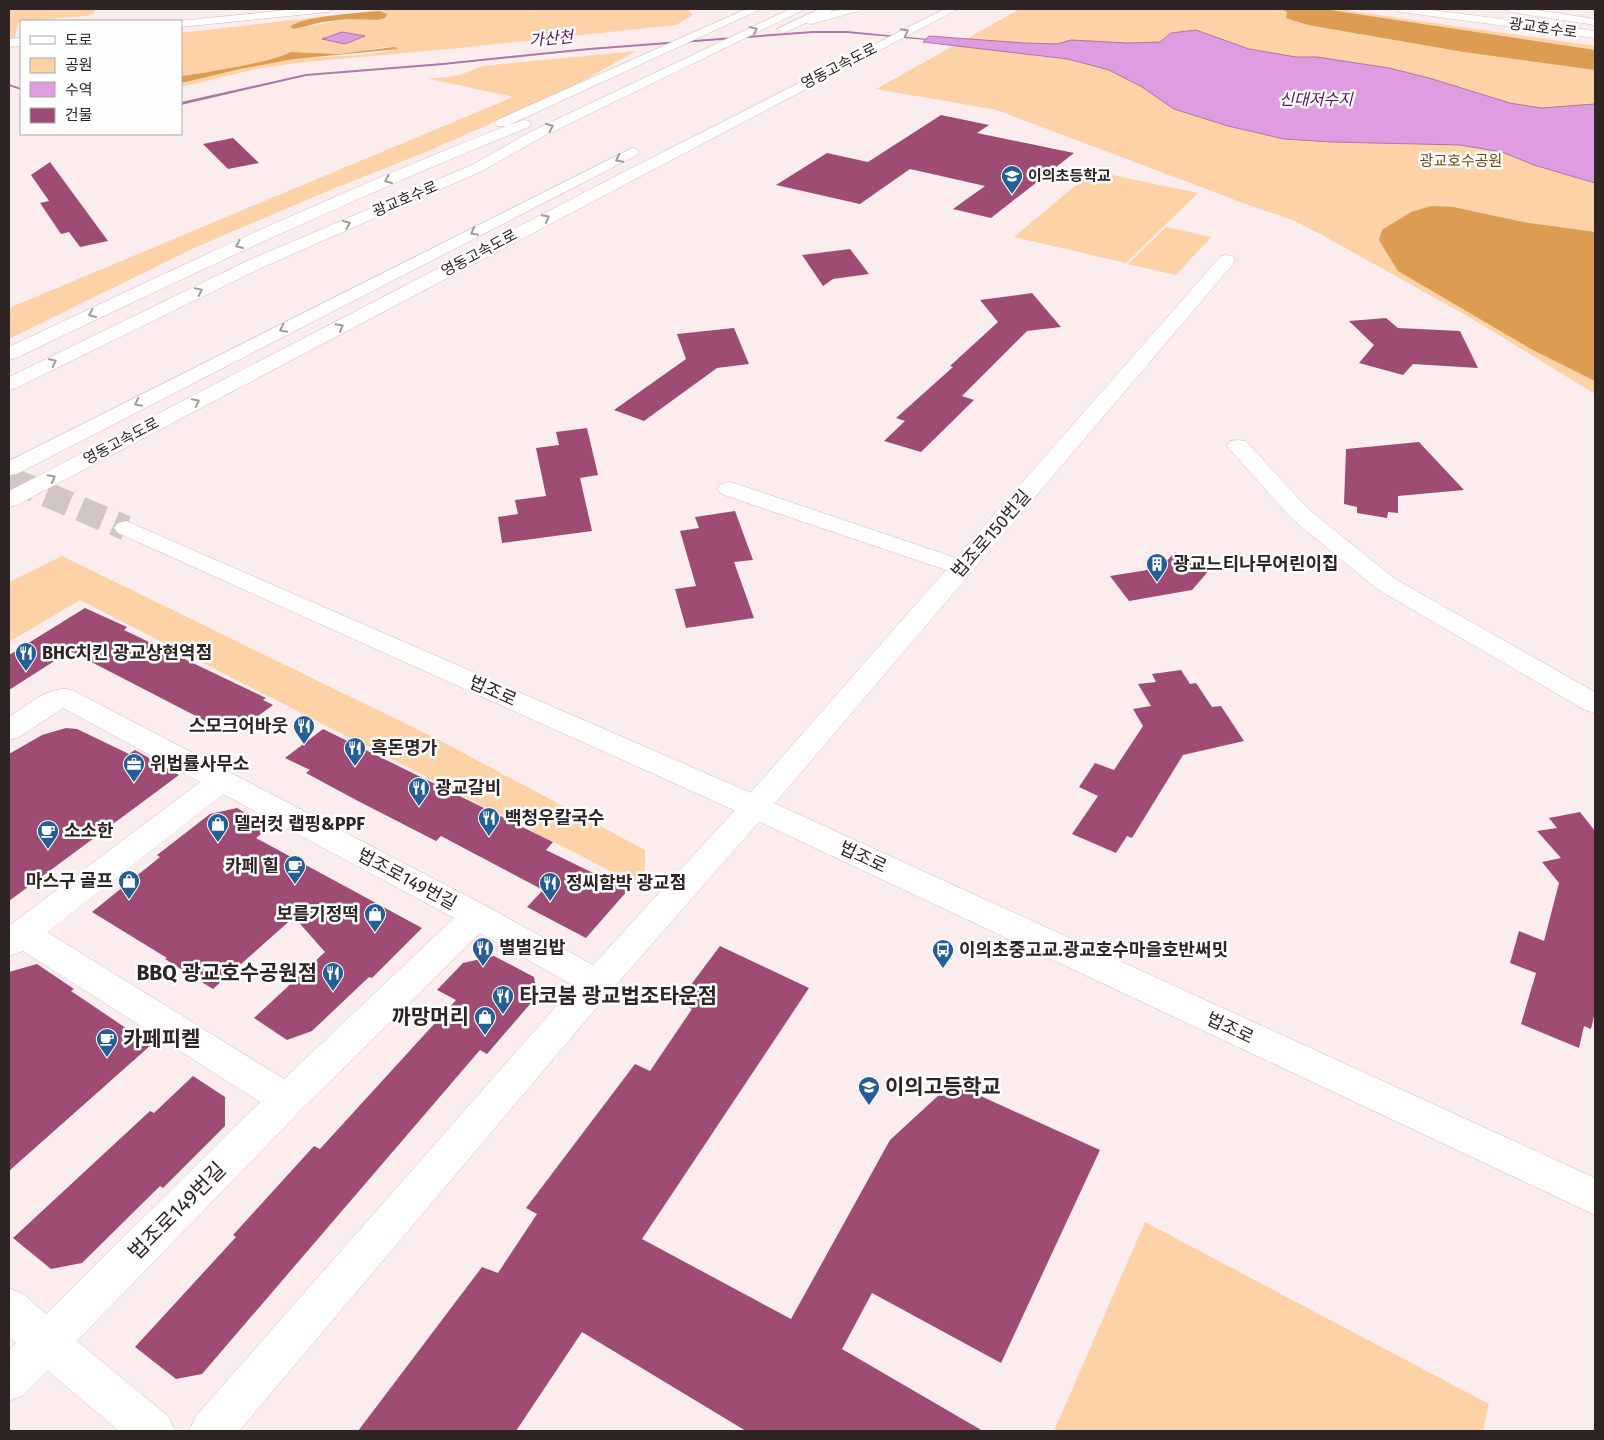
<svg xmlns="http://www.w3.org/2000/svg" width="1604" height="1440" font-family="'Fira Sans','Noto Sans KR',sans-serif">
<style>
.green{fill:#fcd2a6;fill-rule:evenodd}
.forest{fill:#dc9c51}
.water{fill:#e09ce0;stroke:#ab78a8}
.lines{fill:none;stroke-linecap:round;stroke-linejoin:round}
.stream{fill:#ab78a8;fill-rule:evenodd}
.building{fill:#9f4c74}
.secondary-tunnel-far1{stroke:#d2c5c5;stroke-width:19;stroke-dasharray:19 10;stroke-linecap:butt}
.secondary-tunnel{stroke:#d2c5c5;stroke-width:25;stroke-dasharray:25 12;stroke-linecap:butt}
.street-casing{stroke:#dababb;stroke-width:1}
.secondary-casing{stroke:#dababb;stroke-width:1}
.highway-casing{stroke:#dababb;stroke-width:1}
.street{fill:#fff;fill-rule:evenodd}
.secondary{fill:#fff;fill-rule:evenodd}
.highway{fill:#fff;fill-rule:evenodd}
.oneway{stroke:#a19c9c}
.labels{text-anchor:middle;stroke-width:5;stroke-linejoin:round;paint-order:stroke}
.far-street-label{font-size:15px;fill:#2f2424;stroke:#fefefe}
.far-park-label{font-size:15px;fill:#73480e;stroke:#fefefe}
.far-poi-label{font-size:15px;font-weight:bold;fill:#2f2424;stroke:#fefefe;text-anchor:start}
.far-water-label{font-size:16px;font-style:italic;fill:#600e63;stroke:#fefefe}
.street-label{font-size:18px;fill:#2f2424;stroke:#fefefe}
.poi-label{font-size:18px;font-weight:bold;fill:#2f2424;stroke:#fefefe;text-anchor:start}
.near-poi-label{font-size:21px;font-weight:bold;fill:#2f2424;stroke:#fefefe;text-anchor:start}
.near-street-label{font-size:21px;fill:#2f2424;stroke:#fefefe}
</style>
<rect width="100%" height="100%" fill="#fbeded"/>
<path class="green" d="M9,9h86l-1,5 -9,2 -64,5 -3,3 -3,13 -6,1z
M388,9h299l6,6 -17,10 -217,23 -163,15 -40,6 -75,18v-4c37,-11 75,-19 113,-24 34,-4 70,-1 103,-10 -10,-6 -31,3 -43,4 -21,2 -42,-1 -64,-1 -8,8 -92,22 -109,24v-43zM370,12l7,8 -28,-1 -41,7 3,-7z
M1020,9h316l259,37v348l-126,-77 -147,-82 -29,-15 -42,-14 -254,-96 -121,-21z
M636,51l-71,40 -137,60 -98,39 -136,58 -185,91v-31l504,-211 -87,-19c21,1 37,-3 56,-12z
M1093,171l105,22 -72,70 -112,-26z
M1166,227l45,10 -35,38 -48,-11z
M62,556l377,184 206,110v20l-11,13 -554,-283 -71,42v-60z
M1145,1222l344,182 -6,27h-429z"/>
<path class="forest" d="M1281,9h42l272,41v20l-131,-18 -156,-27 -22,-7 1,-6z
M379,11l8,3 -2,4 -8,2 -28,-1 -27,3 -28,7 -4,-2c11,-11 71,-14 89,-16z
M394,47l4,2 -104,10 -54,10 -59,14v-7c17,-2 101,-16 109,-24l49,2z
M1431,206l22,1 70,15 72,10v149l-64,-32 -133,-78 -19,-31 3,-10 29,-18z"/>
<path class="water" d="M1196,30l53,19 47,8h21l72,11 40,10 81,25 31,5 54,-4v79l-61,-18 -32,-13 -42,-7 -129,-3 -47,-3 -56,-13 -54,-17 -32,-22 -33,-17 -41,-11 -145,-17 6,-6 95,7 34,1 13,-4 57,3 32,-1 11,-9z
M342,32l23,4 -20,8 -23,-5z"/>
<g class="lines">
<path class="stream" d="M813,31h34l81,8 -2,1 -79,-7h-34l-224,17 -146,15 -137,11 -125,29v-3l125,-28 137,-11 146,-15z
M9,84l12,4v2l-12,-4z"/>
</g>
<path class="building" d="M941,115l48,10 -12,8 97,20 -83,65 -38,-9 32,-23 -75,-17 -50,35 -84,-19 51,-32 41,9z
M233,138l26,25 -31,6 -25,-25z
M50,162l47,64 11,15 -28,6 -11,-15 -8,2 -21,-31 9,-2 -18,-26z
M850,249l19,25 -36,5 -10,7 -21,-31z
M1032,293l29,34 -34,4 -65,65 12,4 -53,52 -37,-11 21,-20 -9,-3 57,-51 -3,-1 48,-44 -18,-22z
M1386,318l12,10 62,3 18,37 -65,-4 -10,11 -44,-12 15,-18 -25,-24z
M734,328l15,36 -32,4 -73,53 -30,-11 72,-51 -9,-25z
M587,428l11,47 -18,3 12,53 -90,12 -4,-26 20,-3 -3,-14 31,-4 -10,-48 23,-3 -3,-13z
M1419,442l45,48 -66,6v17l-10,-1 -1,6 -30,-5v-6l-13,-3 2,-55z
M735,511l18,49 -19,2 20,56 -68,10 -11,-39 21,-3 -16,-55 19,-3 -4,-11z
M1175,552l37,15 -20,23 -63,11 -19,-25 50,-8z
M85,608l42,19 -3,3 142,68 -3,2 10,5 -38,28 -10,-4 -2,1 -153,-79 -61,39v-35z
M1181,670l9,14 6,-1 16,24 9,-1 23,35 -61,14 -51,83 -5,-2 -11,17 -44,-19 26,-38 -19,-9 16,-24 19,7 29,-44 -10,-17 18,-3 -13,-22 18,-2 -4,-8z
M66,728l11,1 52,25 6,-4 44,25 -170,126v-147l33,-19z
M323,729l230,113 -7,8 82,40 -42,48 -59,-31 16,-17 -102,-54 -5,5 -78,-40 -52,-28 4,-3 -25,-12z
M237,808l33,19 -14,11 166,90 -50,50 -3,-1 -57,54 -25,9 -33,-22 71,-66 -31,-35 -81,72 -48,-30 2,-1 -75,-46 68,-55 -3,-2 53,-41z
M1580,812l15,19v181l-4,17 -7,-3 -5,22 -58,-24 15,-51 -26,-10 9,-32 25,10 15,-58 -17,-21 19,-4 -24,-27 20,-3 -8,-10z
M720,946l89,42 -167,251 149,80 99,-179 62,-57 148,67 -99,213 -129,-70 -30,56 141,82h-237l-164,-99 -66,99h-158l124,-164 16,6 39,-59 -11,-6 109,-144 15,7 42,-62 -14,-7z
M494,956l40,21 3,19 -50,58 -7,-4 -278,324 -26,5 -41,-32 101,-110 -3,-2 81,-89 6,3 136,-149 -19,-10 26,-27z
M37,964l37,25 -3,2 80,54 -142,126v-199z
M193,1076l32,21v29l-62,62 -3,-2 -78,77 -31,6 -38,-31 137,-127 4,2z"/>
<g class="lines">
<path class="secondary-tunnel-far1" d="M9,479l6,3"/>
<path class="secondary-tunnel" d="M12,480l114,48"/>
<g class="street-casing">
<path id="street" d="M1227,255l6,1 2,4 -2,4 -468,551 -156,178 -370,438h-50l7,-15 378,-430 -94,-53 -180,178 -223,230 91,75 7,15h-56l-71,-60 -24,24 -15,6v-51l7,-7 -7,-7v-48l14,6 23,20 214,-212 -237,-151 -14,5v-30l191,-144 -137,-74 -44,29 -10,3v-23c18,-11 41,-33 63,-27l416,217 105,58 152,-166 201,-229 -225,-76 -3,-5 3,-5 8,-2 8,2 219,74 265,-302zM223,794l231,124 -170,161 -237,-147z
M1238,440l8,1 61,67 88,71 200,113v21l-10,-3 -208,-121 -86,-71 -64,-72 3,-5z"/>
</g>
<g class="secondary-casing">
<path id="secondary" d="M297,9h37l-6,3 -147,15v-6h-3z
M1396,9h28l171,22v7l-194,-26z
M21,38v8l-12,1v-8z
M126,521l639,278 830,379v37l-850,-400 -627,-282 -4,-5 4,-5z"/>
</g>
<g class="highway-casing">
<path id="highway" d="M746,9h15l-252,116 15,-5 5,1 2,3 -2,3c-175,70 -344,150 -513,231l-7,2v-13c164,-78 328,-155 497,-221h-9l-2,-3 2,-3z
M790,9h15l-263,128 -60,34 -221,97 -245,120 -7,2v-13l240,-117 223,-95 60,-34z
M819,9h14l-3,3 13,-3h18l-2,2 -48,13 -5,-1 -23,10 -6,-4z
M944,9h14l-941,496 -8,2v-16l611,-317z
M1504,9h27l64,10v6l-85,-13z
M632,148l5,1 2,3 -2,3 -620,319 -8,1v-14z"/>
</g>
<use href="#street" class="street"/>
<use href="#secondary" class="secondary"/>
<use href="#highway" class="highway"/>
</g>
<defs><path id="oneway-chevron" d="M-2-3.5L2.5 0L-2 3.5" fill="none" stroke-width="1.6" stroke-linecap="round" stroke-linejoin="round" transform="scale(1.25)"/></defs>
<g class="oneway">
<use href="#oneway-chevron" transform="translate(754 30) rotate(-26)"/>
<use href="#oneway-chevron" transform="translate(905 32) rotate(-27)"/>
<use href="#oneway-chevron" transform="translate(550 127) rotate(-25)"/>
<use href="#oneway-chevron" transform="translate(619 159) rotate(153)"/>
<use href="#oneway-chevron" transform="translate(388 180) rotate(156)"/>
<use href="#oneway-chevron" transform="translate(546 218) rotate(-28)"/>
<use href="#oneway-chevron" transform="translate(347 224) rotate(-23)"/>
<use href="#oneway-chevron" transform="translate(474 232) rotate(153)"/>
<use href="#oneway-chevron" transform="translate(239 245) rotate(156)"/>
<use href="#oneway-chevron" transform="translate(199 291) rotate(-26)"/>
<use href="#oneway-chevron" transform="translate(92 314) rotate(155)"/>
<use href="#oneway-chevron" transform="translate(340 327) rotate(-28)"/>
<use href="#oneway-chevron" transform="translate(283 329) rotate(153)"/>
<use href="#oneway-chevron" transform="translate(53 362) rotate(-26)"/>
<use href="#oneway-chevron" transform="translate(196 402) rotate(-28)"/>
<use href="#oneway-chevron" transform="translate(138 403) rotate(153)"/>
<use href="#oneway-chevron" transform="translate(52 478) rotate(-28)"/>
</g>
<defs>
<g id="school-pin" transform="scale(1.125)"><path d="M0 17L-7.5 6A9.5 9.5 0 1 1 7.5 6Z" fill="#245e95" stroke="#fefefe"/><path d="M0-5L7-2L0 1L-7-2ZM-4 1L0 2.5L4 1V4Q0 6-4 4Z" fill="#fff"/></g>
<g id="building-pin" transform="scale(1.125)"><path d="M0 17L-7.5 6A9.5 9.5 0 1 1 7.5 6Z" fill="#245e95" stroke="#fefefe"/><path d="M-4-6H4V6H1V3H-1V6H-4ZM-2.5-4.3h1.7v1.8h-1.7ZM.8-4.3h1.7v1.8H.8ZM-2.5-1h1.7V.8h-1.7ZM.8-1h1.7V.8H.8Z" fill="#fff"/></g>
<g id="restaurant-pin" transform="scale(1.125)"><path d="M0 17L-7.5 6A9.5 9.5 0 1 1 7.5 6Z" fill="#245e95" stroke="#fefefe"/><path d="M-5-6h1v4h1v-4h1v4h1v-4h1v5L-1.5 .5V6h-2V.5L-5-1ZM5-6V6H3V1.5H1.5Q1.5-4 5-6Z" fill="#fff"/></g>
<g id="office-pin" transform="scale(1.125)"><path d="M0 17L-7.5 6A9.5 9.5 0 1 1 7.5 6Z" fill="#245e95" stroke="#fefefe"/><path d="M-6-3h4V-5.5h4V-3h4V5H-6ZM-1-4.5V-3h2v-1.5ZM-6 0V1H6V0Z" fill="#fff"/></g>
<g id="shop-pin" transform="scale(1.125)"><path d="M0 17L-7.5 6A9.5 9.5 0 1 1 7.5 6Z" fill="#245e95" stroke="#fefefe"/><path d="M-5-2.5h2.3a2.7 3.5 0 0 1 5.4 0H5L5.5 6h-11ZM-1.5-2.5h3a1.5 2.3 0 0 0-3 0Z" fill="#fff"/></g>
<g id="cafe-pin" transform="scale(1.125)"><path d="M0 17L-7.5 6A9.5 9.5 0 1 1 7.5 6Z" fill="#245e95" stroke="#fefefe"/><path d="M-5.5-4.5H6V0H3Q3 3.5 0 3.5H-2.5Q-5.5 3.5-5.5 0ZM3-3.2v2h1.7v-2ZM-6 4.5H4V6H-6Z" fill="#fff"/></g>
<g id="bus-pin" transform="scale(1.125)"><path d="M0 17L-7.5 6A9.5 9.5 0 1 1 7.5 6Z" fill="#245e95" stroke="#fefefe"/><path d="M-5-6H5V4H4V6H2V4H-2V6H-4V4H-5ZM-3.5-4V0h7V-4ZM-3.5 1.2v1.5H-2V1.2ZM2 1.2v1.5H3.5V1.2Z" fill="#fff"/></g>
</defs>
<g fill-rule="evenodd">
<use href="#school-pin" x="1012" y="176"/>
<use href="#building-pin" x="1157" y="564"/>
<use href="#restaurant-pin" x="26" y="653"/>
<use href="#restaurant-pin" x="304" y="726"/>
<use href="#restaurant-pin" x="355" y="748"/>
<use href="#office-pin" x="134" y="764"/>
<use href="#restaurant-pin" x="419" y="788"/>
<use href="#restaurant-pin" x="489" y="818"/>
<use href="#shop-pin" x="218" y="824"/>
<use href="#cafe-pin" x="48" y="831"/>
<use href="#cafe-pin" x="295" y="866"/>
<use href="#shop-pin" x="129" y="881"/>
<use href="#restaurant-pin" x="550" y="883"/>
<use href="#shop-pin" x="375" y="914"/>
<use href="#restaurant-pin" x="483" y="948"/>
<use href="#bus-pin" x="943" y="950"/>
<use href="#restaurant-pin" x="333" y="973"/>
<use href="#restaurant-pin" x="503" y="996"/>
<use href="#shop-pin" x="485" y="1017"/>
<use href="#cafe-pin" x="107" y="1039"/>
<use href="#school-pin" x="869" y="1087"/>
</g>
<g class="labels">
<g class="far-street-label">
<text transform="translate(1543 28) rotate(8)" y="5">광교호수로</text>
<text transform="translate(839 66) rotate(-27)" y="5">영동고속도로</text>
<text transform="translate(405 199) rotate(-23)" y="5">광교호수로</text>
<text transform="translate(479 253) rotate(-28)" y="5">영동고속도로</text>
<text transform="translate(121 441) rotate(-28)" y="5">영동고속도로</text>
</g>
<g class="far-park-label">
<text x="1461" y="166">광교호수공원</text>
</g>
<g class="far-poi-label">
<text x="1028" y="181">이의초등학교</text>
</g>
<g class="far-water-label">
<text transform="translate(551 38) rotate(-5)" y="6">가산천</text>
<text x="1316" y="105">신대저수지</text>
</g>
<g class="street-label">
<text transform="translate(991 534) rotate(-49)" y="6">법조로150번길</text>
<text transform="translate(493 691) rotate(24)" y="6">법조로</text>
<text transform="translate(863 857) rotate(25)" y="6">법조로</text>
<text transform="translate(407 879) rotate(28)" y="6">법조로149번길</text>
<text transform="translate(1230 1028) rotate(25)" y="6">법조로</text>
</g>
<g class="poi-label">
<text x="1173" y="570">광교느티나무어린이집</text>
<text x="42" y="659">BHC치킨 광교상현역점</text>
<text x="288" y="732" text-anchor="end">스모크어바웃</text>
<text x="371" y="754">흑돈명가</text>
<text x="150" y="770">위법률사무소</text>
<text x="435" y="794">광교갈비</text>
<text x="505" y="824">백청우칼국수</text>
<text x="234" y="830">델러컷 랩핑&amp;PPF</text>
<text x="64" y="837">소소한</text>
<text x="279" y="872" text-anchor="end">카페 힐</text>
<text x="113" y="887" text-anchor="end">마스구 골프</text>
<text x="566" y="889">정씨함박 광교점</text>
<text x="359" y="920" text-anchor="end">보름기정떡</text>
<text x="499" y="954">별별김밥</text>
<text x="959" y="956">이의초중고교.광교호수마을호반써밋</text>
</g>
<g class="near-poi-label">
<text x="317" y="980" text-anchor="end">BBQ 광교호수공원점</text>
<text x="519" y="1003">타코붐 광교법조타운점</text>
<text x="469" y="1024" text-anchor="end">까망머리</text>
<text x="123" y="1046">카페피켈</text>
<text x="885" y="1094">이의고등학교</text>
</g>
<g class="near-street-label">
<text transform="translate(177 1211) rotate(-45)" y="7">법조로149번길</text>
</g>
</g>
<rect width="1604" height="1440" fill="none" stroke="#2f2424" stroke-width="20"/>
<rect x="20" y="20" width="162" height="115" fill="#fefefe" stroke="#aba7a7"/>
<rect x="30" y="36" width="25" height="8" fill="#ffffff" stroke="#aba7a7"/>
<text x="65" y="45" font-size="15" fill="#2f2424">도로</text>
<rect x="30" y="58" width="25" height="15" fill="#fcd2a6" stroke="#aba7a7"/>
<text x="65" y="70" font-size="15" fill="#2f2424">공원</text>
<rect x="30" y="82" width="25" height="15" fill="#e09ce0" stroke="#aba7a7"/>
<text x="65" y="95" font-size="15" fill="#2f2424">수역</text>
<rect x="30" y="108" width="25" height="15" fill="#9f4c74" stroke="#aba7a7"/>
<text x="65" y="120" font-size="15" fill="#2f2424">건물</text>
</svg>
